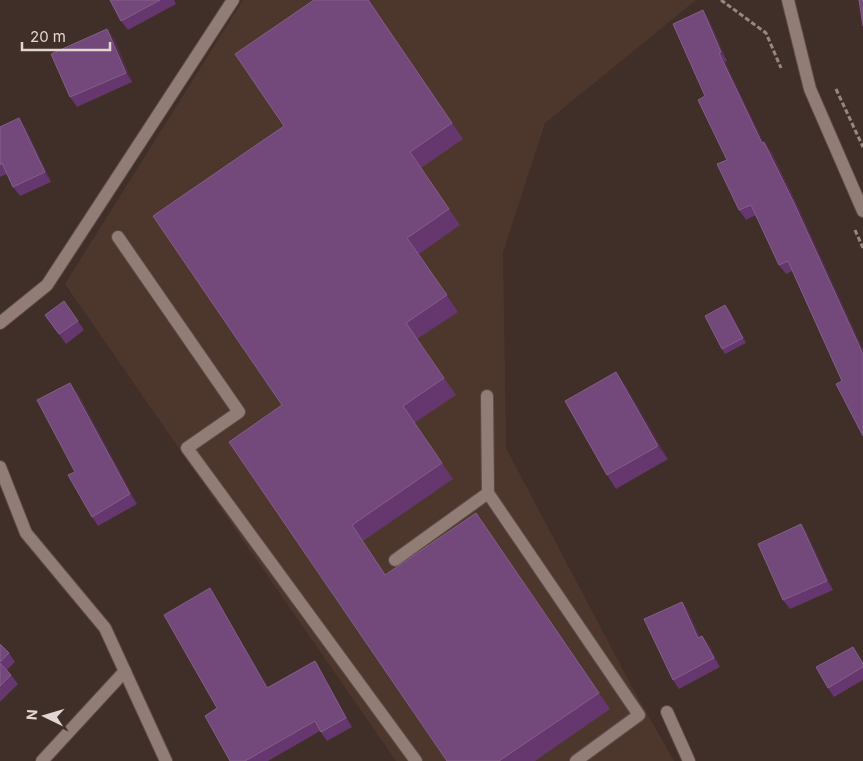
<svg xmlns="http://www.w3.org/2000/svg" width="863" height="761" font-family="Inter,sans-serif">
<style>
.built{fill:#4d372d}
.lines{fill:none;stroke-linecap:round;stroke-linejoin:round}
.service-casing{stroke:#5a4c46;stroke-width:14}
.minor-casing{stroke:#5a4c46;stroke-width:14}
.path{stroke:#958882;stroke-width:3;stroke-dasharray:5 2.5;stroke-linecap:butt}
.service{stroke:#917d75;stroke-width:12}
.minor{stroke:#917d75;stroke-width:12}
.wall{fill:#66376f}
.shaded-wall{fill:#512d4e}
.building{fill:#73487a;stroke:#855e88}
</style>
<rect width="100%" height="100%" fill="#3f2f28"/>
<path class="built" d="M243,0h453l-151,123 -42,129 3,196 126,239 42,74h-278l-331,-477z"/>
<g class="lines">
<g class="service-casing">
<path id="service" d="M118,237l121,175 -52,36 229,313
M487,396l1,97 151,222 -63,46
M395,560l93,-67
M667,712l22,49"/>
</g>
<g class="minor-casing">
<path id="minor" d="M788,0l22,89 53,122
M0,323l47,-38 186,-285
M0,467l26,66 79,95 61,133
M42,761l83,-90"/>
</g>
<path class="path" d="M721,0l45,33 15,35
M836,89l27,58
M855,230l8,18"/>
<use href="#service" class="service"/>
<use href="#minor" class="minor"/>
</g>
<path class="wall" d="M110,0h64l2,4 -48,26 -7,-9z
M369,0l94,139 -42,29 39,57 -41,29 39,58 -41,27 39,56 -42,28 39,56 -90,62 23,34 90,-62 134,196 -75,52h-88l-165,-356 2,-279z
M709,20l18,41 -2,1 38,80 8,9 30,62 41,168 -50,-110 -6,3 -7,-9 -23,-50 -10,5 -7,-10 -12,-50 -22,-64z
M107,29l7,9 18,44 -55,25 -7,-10z
M0,127h25l26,55 -31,14 -7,-9 -6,-13 -7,3z
M64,301l20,29 -18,14 -21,-29z
M725,305l4,5 17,33 -21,11 -3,-5z
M625,385l43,74 -52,30 -9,-14z
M77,392l60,112 -39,22 -6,-9 -17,-45z
M801,524l6,9 26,57 -43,19 -7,-9z
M216,598l52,90 47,-27 6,10 31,56 -25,14 -7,-10 -52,30h-38l-13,-53z
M682,602l6,9 12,26 2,-1 7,9 11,22 -41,22 -6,-9z
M0,644l9,9 6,9 -8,8 4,5 7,9 -18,18z
M859,656l4,6v18l-29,17 -6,-9z"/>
<path class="shaded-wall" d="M703,10l6,10 18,41 -6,-9z
M107,29l7,9 18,44 -6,-9z
M719,53l6,9 43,90 -6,-9z
M19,118l6,9 26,55 -6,-10z
M764,142l7,9 30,62 62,136v5z
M725,305l4,5 17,33 -3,-5z
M616,372l9,13 43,74 -10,-13z
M70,383l7,9 60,112 -7,-10z
M801,524l6,9 26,57 -6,-9z
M210,588l6,10 58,99 -7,-9z
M682,602l6,9 17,36 -7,-9z
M702,636l7,9 11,22 -6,-9z
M315,661l6,10 31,56 -6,-9z"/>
<path class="building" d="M110,0h50l-39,21z
M314,0h54l84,123 -42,29 39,57 -42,29 40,57 -41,28 38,55 -41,28 39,57 -90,62 33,50 91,-62 123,180 -100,68h-52l-218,-319 53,-37 -129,-189 131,-90 -49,-72z
M859,0h4v26z
M703,10l18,42 -2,1 43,90 2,-1 30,61 69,151v82l-27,-52 6,-3 -54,-120 -9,4 -28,-60 -12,5 -22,-46 10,-4 -29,-60 7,-4 -32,-72z
M107,29l19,44 -56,24 -19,-43z
M19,118l26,54 -32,15 -11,-24 -2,2v-38z
M64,301l14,20 -19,13 -14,-19z
M725,305l18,33 -21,11 -17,-33z
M616,372l42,74 -51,29 -42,-74z
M70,383l60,111 -38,23 -24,-42 7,-3 -38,-72z
M801,524l26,57 -44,19 -25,-56z
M210,588l57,100 48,-27 31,57 -25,14 -6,-11 -70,40h-15l-25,-45 12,-8 -53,-93z
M682,602l16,36 4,-2 12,22 -41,22 -29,-61z
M0,644l9,9 -9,9z
M853,647l10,17v3l-35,21 -12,-21z
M0,663l11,12 -11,11z"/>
<g transform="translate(45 716) rotate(275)" stroke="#3f2f28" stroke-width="4" paint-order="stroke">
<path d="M0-4L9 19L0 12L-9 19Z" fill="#e1d6d2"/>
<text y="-8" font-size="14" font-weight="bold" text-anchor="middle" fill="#e1d6d2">N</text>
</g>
<path d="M22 42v8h88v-8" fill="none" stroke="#e1d6d2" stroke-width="2.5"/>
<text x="30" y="42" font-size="15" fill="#e1d6d2" stroke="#3f2f28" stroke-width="4" paint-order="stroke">20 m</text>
</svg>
